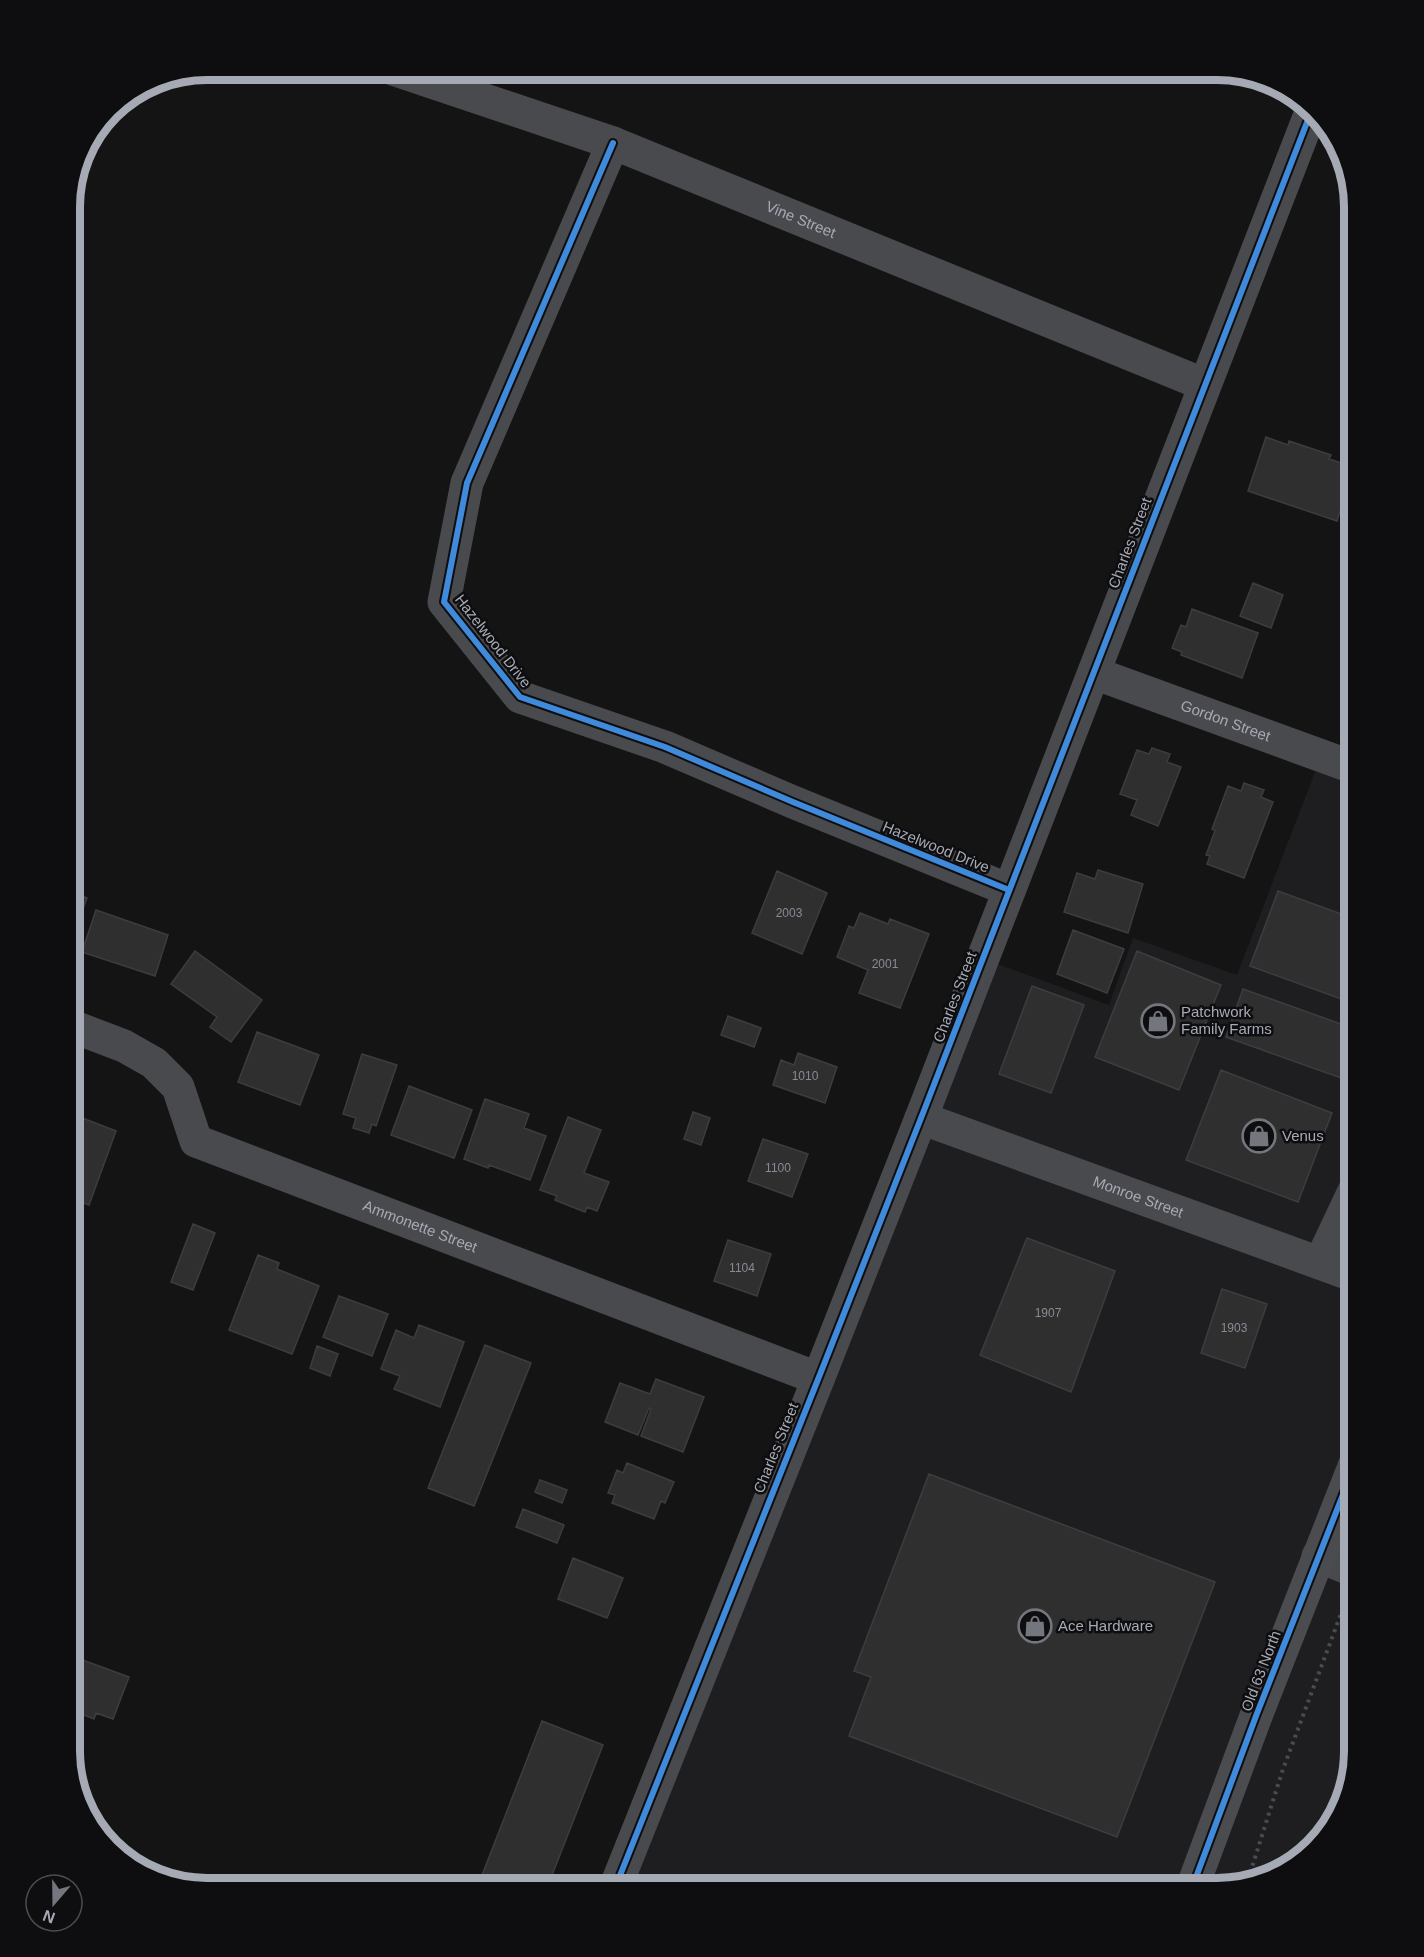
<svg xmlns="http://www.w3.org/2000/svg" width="1424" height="1957" font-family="Arial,sans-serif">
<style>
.built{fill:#1e1e20}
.building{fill:#2f2f30;stroke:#3d3d40;stroke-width:1.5}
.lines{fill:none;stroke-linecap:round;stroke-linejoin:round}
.path{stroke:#4a4b4e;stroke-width:4;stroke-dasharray:3 4.5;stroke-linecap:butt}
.minor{stroke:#494a4d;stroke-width:33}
.major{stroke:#4b4c4f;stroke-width:33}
.cycleway-casing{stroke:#0e0e10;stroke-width:10}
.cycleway{stroke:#408adc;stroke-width:6}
.labels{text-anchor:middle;stroke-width:5;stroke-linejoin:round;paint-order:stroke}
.number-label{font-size:12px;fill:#888b93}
.street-label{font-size:15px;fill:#a6aab4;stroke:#0e0e10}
.poi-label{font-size:15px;fill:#a6aab4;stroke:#0e0e10;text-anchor:start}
.rim{fill:none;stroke:#a6aab4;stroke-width:8}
</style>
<rect width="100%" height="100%" fill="#141414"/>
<path class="built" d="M1318,764l37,14v973l-19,69 -49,49 -69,19h-594l368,-926 117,43 24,-67 104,37z"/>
<path class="building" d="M1266,437l22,8 1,-4 42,14 -2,4 25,8 -17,54 -89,-30z
M1253,583l30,12 -12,33 -31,-12z
M1192,609l66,24 -16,45 -61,-23 1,-3 -10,-4 9,-23 5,2z
M1355,661v30l-10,-4z
M1152,748l18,6 -3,8 14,5 -23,59 -27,-11 6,-15 -17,-6 17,-44 12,4z
M1244,783l20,7 -3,7 12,5 -29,76 -37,-14 3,-8 -4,-1 9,-24 -3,-2 16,-43 13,5z
M1098,870l45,14 -15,49 -64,-21 13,-39 18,6z
M777,871l50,22 -25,61 -50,-21z
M69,891l18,7 -17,45h-1z
M1278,891l77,28v85l-105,-38z
M96,910l72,25 -13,41 -73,-24z
M860,913l28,11 2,-5 39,15 -29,74 -41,-15 9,-23 -31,-13 12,-31 5,2z
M1073,930l51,19 -17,44 -50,-19z
M195,951l67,49 -31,42 -21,-15 7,-10 -46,-33z
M1137,951l84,34 -42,105 -84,-33z
M1032,986l52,19 -33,88 -52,-19z
M1243,989l112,40v54l-129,-46z
M728,1016l33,12 -7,19 -33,-12z
M257,1032l62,23 -19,50 -62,-23z
M798,1053l39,14 -12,36 -52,-18 8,-25 13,5z
M362,1054l35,11 -21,61 -4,-2 -3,9 -16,-5 3,-10 -13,-4z
M1221,1070l111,43 -34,89 -112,-42z
M409,1086l63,24 -18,48 -63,-23z
M485,1099l44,15 -5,14 22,8 -16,44 -41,-15 -1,3 -24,-9z
M693,1112l17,6 -9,27 -17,-6z
M72,1114l44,17 -27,74 -20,-7v-77z
M568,1117l33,13 -17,43 25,9 -12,29 -10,-4 -2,5 -30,-12 2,-4 -17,-6z
M763,1139l45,15 -16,43 -44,-16z
M193,1224l22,9 -22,57 -22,-8z
M1027,1238l88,33 -44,121 -91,-37z
M728,1240l43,14 -14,42 -43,-15z
M258,1255l21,8 -2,6 42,17 -27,68 -63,-24z
M1222,1289l45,15 -22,64 -44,-15z
M339,1296l49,18 -16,42 -49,-19z
M419,1325l45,17 -24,65 -46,-18 6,-13 -19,-7 15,-39 18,8z
M485,1345l46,18 -57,143 -46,-18z
M317,1346l21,8 -8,22 -20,-8z
M656,1379l48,18 -21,55 -42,-16 10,-27 -2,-1 -11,27 -33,-13 15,-39 30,11z
M627,1463l47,19 -9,21 -4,-2 -7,18 -42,-16 3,-8 -7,-2 9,-23 6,3z
M929,1474l286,108 -98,255 -268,-101 22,-59 -17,-6z
M540,1480l27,10 -5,13 -27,-11z
M523,1509l41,16 -7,18 -41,-16z
M573,1558l50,20 -16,40 -49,-19z
M69,1655l60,22 -16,42 -17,-6 -2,6 -25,-10 2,-6 -2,-1z
M542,1721l61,24 -56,143h-70z"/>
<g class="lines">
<path class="path" d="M1248,1880l34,-108 63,-169"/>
<g class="minor">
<path id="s1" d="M393,69l220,74 590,241"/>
<path d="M613,143l-146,340 -23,119 76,95 145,50 128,55 216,88"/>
<path id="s2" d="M1094,673l261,95"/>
<path id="s3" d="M69,1025l55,21 30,17 24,24 18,54 621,237"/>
<path id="s4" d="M921,1118l434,158"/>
<path d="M1320,1263l35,-74"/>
<path d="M1318,1556l37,15"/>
<path d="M615,1888c103,-259 207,-516 308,-775 130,-334 256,-669 388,-1001"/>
</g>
<path class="major" d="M1192,1888l64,-172 99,-252"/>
<g class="cycleway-casing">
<path id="cycleway" d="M613,143l-146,340 -23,119 76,95 145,50 128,55 216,88
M615,1888c103,-259 207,-516 308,-775 130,-334 256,-669 388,-1001
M1192,1888l64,-172 99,-252"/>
</g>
<use href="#cycleway" class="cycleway"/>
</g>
<defs>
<g id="shop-ring" transform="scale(1.725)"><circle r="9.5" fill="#0e0e10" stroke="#73767c" stroke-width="1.5"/><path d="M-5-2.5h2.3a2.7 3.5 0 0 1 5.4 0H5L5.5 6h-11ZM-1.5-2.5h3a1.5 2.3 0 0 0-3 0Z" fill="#73767c"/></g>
</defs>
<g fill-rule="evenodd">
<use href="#shop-ring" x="1158" y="1021"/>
<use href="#shop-ring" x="1259" y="1136"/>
<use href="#shop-ring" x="1035" y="1626"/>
</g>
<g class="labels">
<g class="number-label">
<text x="789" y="917">2003</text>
<text x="885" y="968">2001</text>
<text x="805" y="1080">1010</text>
<text x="778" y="1172">1100</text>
<text x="742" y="1272">1104</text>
<text x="1048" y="1317">1907</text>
<text x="1234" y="1332">1903</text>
</g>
<g class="street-label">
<text dy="5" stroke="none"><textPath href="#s1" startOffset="435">Vine Street</textPath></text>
<text transform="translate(1130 543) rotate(-69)" y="5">Charles Street</text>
<text transform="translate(493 641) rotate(52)" y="5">Hazelwood Drive</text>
<text dy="5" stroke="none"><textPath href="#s2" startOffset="140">Gordon Street</textPath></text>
<text transform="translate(936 847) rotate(22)" y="5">Hazelwood Drive</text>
<text transform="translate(955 997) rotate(-69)" y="5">Charles Street</text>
<text dy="5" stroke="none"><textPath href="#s4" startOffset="231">Monroe Street</textPath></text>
<text dy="5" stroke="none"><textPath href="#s3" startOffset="424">Ammonette Street</textPath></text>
<text transform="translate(776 1448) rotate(-68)" y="5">Charles Street</text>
<text transform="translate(1261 1671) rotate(-69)" y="5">Old 63 North</text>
</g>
<g class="poi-label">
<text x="1181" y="1017">Patchwork<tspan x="1181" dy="17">Family Farms</tspan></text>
<text x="1282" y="1141">Venus</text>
<text x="1058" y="1631">Ace Hardware</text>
</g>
</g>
<path d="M0 0H1424V1957H0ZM207 80H1217A127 127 0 0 1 1344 207V1751A127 127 0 0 1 1217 1878H207A127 127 0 0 1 80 1751V207A127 127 0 0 1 207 80Z" fill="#0e0e10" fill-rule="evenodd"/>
<path class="rim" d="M207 80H1217A127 127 0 0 1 1344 207V1751A127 127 0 0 1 1217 1878H207A127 127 0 0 1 80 1751V207A127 127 0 0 1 207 80Z"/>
<g transform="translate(54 1903) rotate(200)"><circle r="28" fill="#0e0e10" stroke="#4b4c52" stroke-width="1.5"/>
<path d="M0-4.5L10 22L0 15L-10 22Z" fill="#73767c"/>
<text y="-9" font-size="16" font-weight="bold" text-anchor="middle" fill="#a6aab4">N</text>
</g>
</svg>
